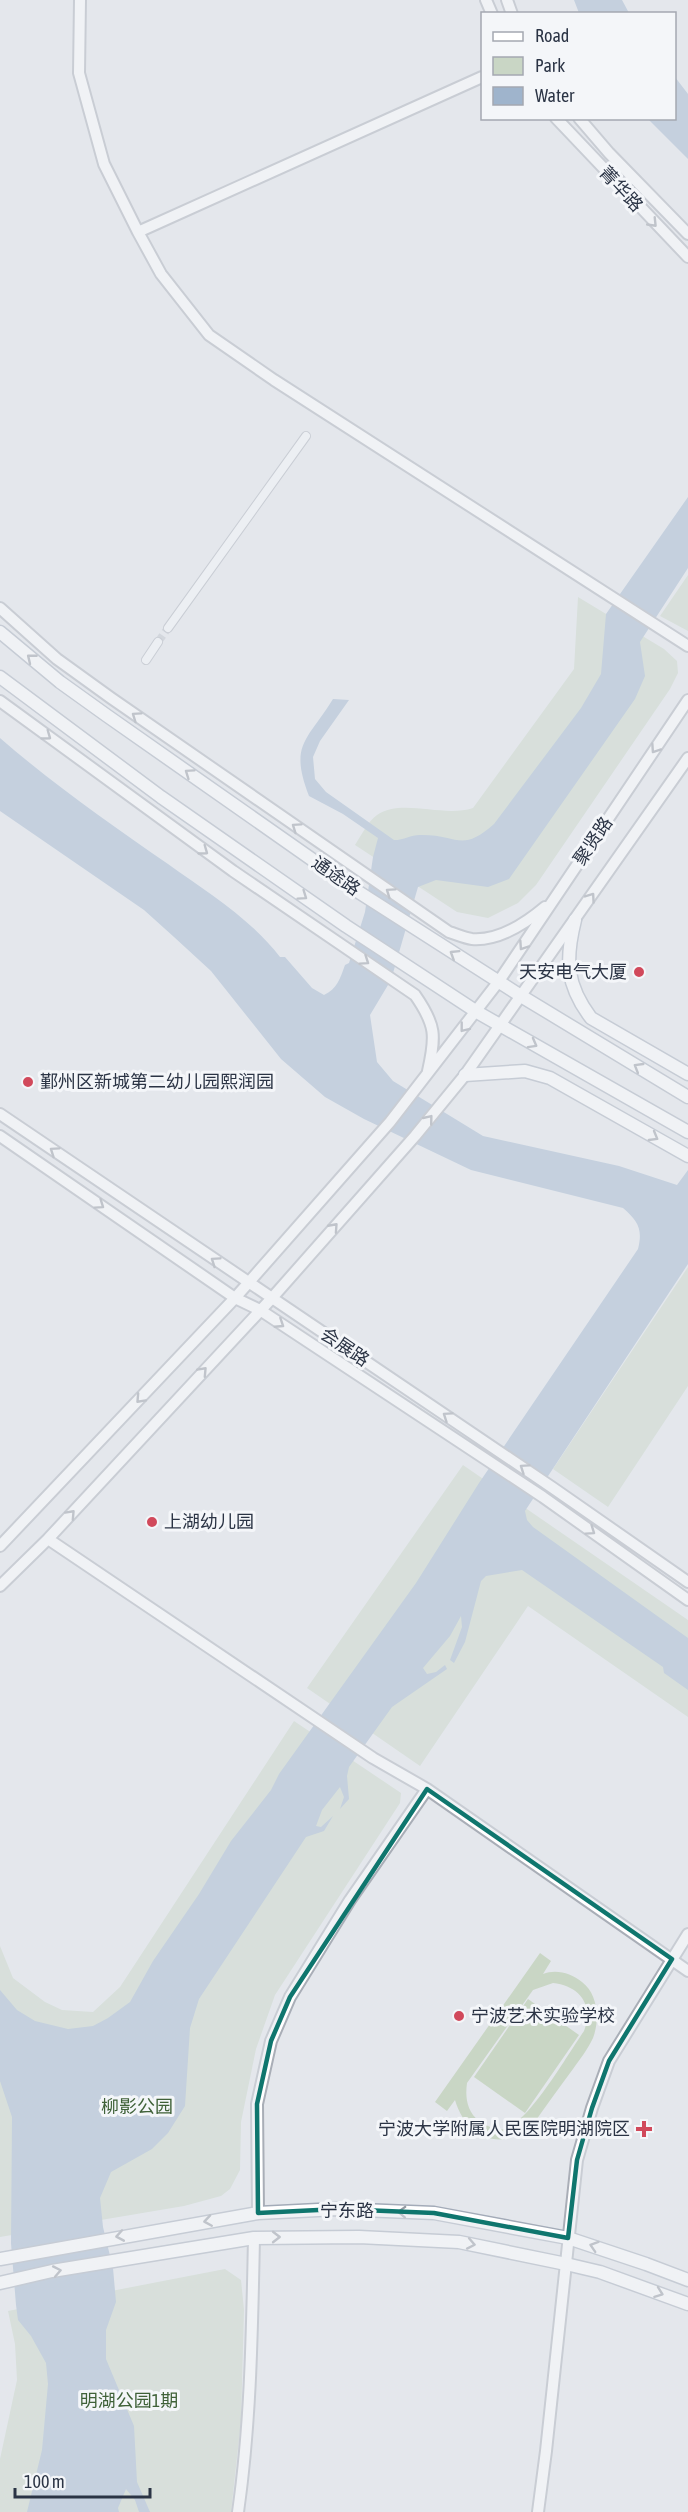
<svg xmlns="http://www.w3.org/2000/svg" width="688" height="2512" font-family="'Asap Condensed','Noto Sans SC',sans-serif">
<style>
.green{fill:#c9d6c5;fill-rule:evenodd}
.water{fill:#9fb4cc}
.lines{fill:none;stroke-linecap:round;stroke-linejoin:round}
.street-tunnel{stroke:#bfc3cb;stroke-width:8;stroke-dasharray:8 4;stroke-linecap:butt}
.street-casing{stroke:#a9aeb7;stroke-width:10}
.secondary-casing{stroke:#a9aeb7;stroke-width:14}
.primary-casing{stroke:#a3abb8;stroke-width:15}
.street{stroke:#f7f8fa;stroke-width:8}
.secondary{stroke:#fff;stroke-width:10}
.primary{stroke:#fff;stroke-width:12}
.oneway{stroke:#959aa2}
.marked{fill:none;stroke:#0f766e;stroke-width:4.5;stroke-linejoin:round}
.poi-dot{fill:#d1495b;stroke:#f4f6f9;stroke-width:2}
.labels{text-anchor:middle;stroke-width:6;stroke-linejoin:round;paint-order:stroke}
.street-label{font-size:18px;fill:#2b3445;stroke:#f4f6f9}
.poi-label{font-size:18px;fill:#2b3445;stroke:#f4f6f9;text-anchor:start}
.park-label{font-size:18px;fill:#3f6138;stroke:#f4f6f9}
</style>
<rect width="100%" height="100%" fill="#e4e7ec"/>
<path class="green" d="M688,575v56l-28,-15z
M578,597l86,52 13,12 1,12 -8,16 -134,196 -18,18 -30,15 -31,-6 -102,-67c6,-9 13,-24 22,-30 25,-17 66,3 96,-7l101,-139z
M688,1267v119l-80,121 -55,-38z
M463,1465l225,155v97l-160,-111 -108,160 -113,-78z
M294,1721l107,72 -1,10 -125,192 -19,54 -15,73 -1,48 -10,19 -9,7 -37,10 -184,31v-291l13,32 32,24 17,8 31,2 27,-25z
M540,1953l11,8 -8,13c13,-5 28,-1 39,8 16,12 18,38 11,56 -5,11 -13,21 -20,31 -14,19 -28,38 -41,57 -32,27 -66,11 -77,-26l-8,11 -12,-9zM553,1983c27,3 41,22 31,48 -16,23 -55,91 -79,98 -9,2 -18,-3 -26,-8 -12,-10 -14,-23 -12,-38l66,-93z
M528,1999l51,36 -54,78 -51,-36z
M225,2269l16,11 3,30 -3,111 -10,91h-231v-53l17,-79 -2,-36 -7,-33z"/>
<path class="water" d="M574,0h48l7,13h-50z
M675,77l13,17v65l-40,-40 26,-1z
M688,497v71l-48,74 5,34 -10,23 -126,180 -21,8 -52,-7 -18,7 -27,93 -21,35 7,47 16,19 90,55 136,30 58,19 11,-15v94l-163,247 2,9 6,7 155,111v52l-24,-17 -1,-6 -141,-97 -36,6 -5,5 -16,61 -11,21 -4,-3 12,-33 -1,-11 -11,20 -27,32 4,6 9,-2 9,-7 2,4 -55,38 -43,60 -2,9 2,23 -9,10 4,-12 -4,-10 -18,23 -6,16 5,1 12,-11 -9,15 -18,6 -107,162 -9,29 -5,78 -17,27 -16,16 -41,23 -11,26 3,29 10,41 3,34 -10,28v29l28,67 3,56 13,30h-11l-4,-12 -9,-11 -8,19 1,4h-92l15,-62 6,-66 -2,-21 -15,-27 -13,-16 -2,-15 -5,-62 1,-126 -12,-36v-91l17,20 18,11 33,8 25,-3 15,-8 22,-16 23,-41 46,-67 32,-53 40,-51 8,-16 137,-191 63,-100 159,-234c5,-20 0,-28 -15,-41l-152,-38 -107,-51 -39,-22 -44,-38 -70,-88 -37,-34 -30,-27 -144,-99v-73c53,46 110,86 168,126 39,28 83,55 112,93h5l27,31 12,7c13,-6 16,-16 21,-30l4,-2 16,-51 8,-55 5,-19 -35,-24 -34,-18c-20,-52 -2,-55 24,-97l16,1 -29,41 -7,16 2,22 11,13 68,48c11,0 18,-6 28,-5 37,0 39,18 72,-11l87,-116 20,-34 5,-60z"/>
<g class="lines">
<path class="street-tunnel" d="M158,642l10,-14"/>
<g class="street-casing">
<path id="street" d="M168,628l138,-192
M146,660l12,-18"/>
</g>
<g class="secondary-casing">
<path id="secondary" d="M80,0l-1,73 25,91 34,68 23,42 48,61 65,45 414,266
M486,0l6,14
M507,0l5,14
M556,118l132,139
M579,118l30,35 79,81
M138,232l344,-155
M0,608l57,51 54,39 338,234c7,2 15,6 23,7 27,2 54,-16 73,-32
M0,701l233,170 182,124c21,30 21,41 13,76
M0,1114l553,374 135,94
M0,1136l235,162 25,12 283,187 145,103
M48,1539l325,219 54,31 261,182
M0,1546l235,-248 155,-176 109,-141 189,-281
M0,1586l48,-47 224,-241 143,-162 50,-61 223,-317
M258,2213l-1,-109 14,-63 19,-44 60,-97 77,-111
M238,2512c13,-91 14,-182 16,-274
M538,2512l8,-61 31,-291 15,-52 17,-47 79,-127"/>
</g>
<g class="primary-casing">
<path id="primary" d="M0,632l60,50 46,33 251,176 164,105 167,101
M0,677l161,120 185,129 131,86 211,120
M575,920c-10,40 -9,65 16,98l97,56
M465,1075l60,-4 25,7 138,78
M0,2259l258,-46 80,-4 96,4 134,25 78,26 42,16
M0,2283l52,-12 202,-33 105,-1 100,5 107,22 34,8 88,32"/>
</g>
<use href="#street" class="street"/>
<use href="#secondary" class="secondary"/>
<use href="#primary" class="primary"/>
</g>
<defs><path id="oneway-chevron" d="M-2-3.5L2.5 0L-2 3.5" fill="none" stroke-width="1.6" stroke-linecap="round" stroke-linejoin="round" transform="scale(1.5)"/></defs>
<g class="oneway">
<use href="#oneway-chevron" transform="translate(653 223) rotate(46)"/>
<use href="#oneway-chevron" transform="translate(31 658) rotate(-141)"/>
<use href="#oneway-chevron" transform="translate(136 716) rotate(-145)"/>
<use href="#oneway-chevron" transform="translate(47 736) rotate(36)"/>
<use href="#oneway-chevron" transform="translate(655 749) rotate(124)"/>
<use href="#oneway-chevron" transform="translate(189 773) rotate(-145)"/>
<use href="#oneway-chevron" transform="translate(296 827) rotate(-145)"/>
<use href="#oneway-chevron" transform="translate(204 851) rotate(36)"/>
<use href="#oneway-chevron" transform="translate(390 892) rotate(-145)"/>
<use href="#oneway-chevron" transform="translate(303 896) rotate(35)"/>
<use href="#oneway-chevron" transform="translate(591 897) rotate(-55)"/>
<use href="#oneway-chevron" transform="translate(523 946) rotate(124)"/>
<use href="#oneway-chevron" transform="translate(454 954) rotate(-148)"/>
<use href="#oneway-chevron" transform="translate(365 961) rotate(34)"/>
<use href="#oneway-chevron" transform="translate(464 1028) rotate(128)"/>
<use href="#oneway-chevron" transform="translate(533 1044) rotate(29)"/>
<use href="#oneway-chevron" transform="translate(638 1067) rotate(-149)"/>
<use href="#oneway-chevron" transform="translate(429 1119) rotate(-51)"/>
<use href="#oneway-chevron" transform="translate(654 1137) rotate(30)"/>
<use href="#oneway-chevron" transform="translate(54 1151) rotate(-146)"/>
<use href="#oneway-chevron" transform="translate(100 1205) rotate(35)"/>
<use href="#oneway-chevron" transform="translate(334 1227) rotate(-48)"/>
<use href="#oneway-chevron" transform="translate(215 1261) rotate(-146)"/>
<use href="#oneway-chevron" transform="translate(280 1324) rotate(33)"/>
<use href="#oneway-chevron" transform="translate(203 1371) rotate(-47)"/>
<use href="#oneway-chevron" transform="translate(140 1399) rotate(133)"/>
<use href="#oneway-chevron" transform="translate(447 1416) rotate(-146)"/>
<use href="#oneway-chevron" transform="translate(524 1468) rotate(-146)"/>
<use href="#oneway-chevron" transform="translate(71 1514) rotate(-47)"/>
<use href="#oneway-chevron" transform="translate(591 1531) rotate(35)"/>
<use href="#oneway-chevron" transform="translate(402 2212) rotate(-178)"/>
<use href="#oneway-chevron" transform="translate(208 2221) rotate(171)"/>
<use href="#oneway-chevron" transform="translate(120 2236) rotate(170)"/>
<use href="#oneway-chevron" transform="translate(276 2237)"/>
<use href="#oneway-chevron" transform="translate(471 2244) rotate(11)"/>
<use href="#oneway-chevron" transform="translate(594 2246) rotate(-162)"/>
<use href="#oneway-chevron" transform="translate(57 2271) rotate(-11)"/>
<use href="#oneway-chevron" transform="translate(659 2293) rotate(20)"/>
</g>
<path d="M0 0H688V2512H0ZM427,1789l245,170 -63,102 -17,47 -15,52 -9,78 -134,-25 -96,-4 -80,4 -1,-109 14,-63 19,-44z" fill="#e4e7ec" fill-opacity=".55" fill-rule="evenodd"/>
<path class="marked" d="M427,1789l245,170 -63,102 -17,47 -15,52 -9,78 -134,-25 -96,-4 -80,4 -1,-109 14,-63 19,-44z"/>
<g class="poi-dot">
<circle cx="639" cy="972" r="6"/>
<circle cx="28" cy="1082" r="6"/>
<circle cx="152" cy="1522" r="6"/>
<circle cx="459" cy="2016" r="6"/>
<path d="M641 2120h6v6h6v6h-6v6h-6v-6h-6v-6h6z"/>
</g>
<g class="labels">
<g class="street-label">
<text transform="translate(621 189) rotate(47)" y="6">菁华路</text>
<text transform="translate(593 841) rotate(-56)" y="6">聚贤路</text>
<text transform="translate(336 876) rotate(35)" y="6">通途路</text>
<text transform="translate(345 1347) rotate(34)" y="6">会展路</text>
<text x="347" y="2217">宁东路</text>
</g>
<g class="poi-label">
<text x="627" y="978" text-anchor="end">天安电气大厦</text>
<text x="40" y="1088">鄞州区新城第二幼儿园熙润园</text>
<text x="164" y="1528">上湖幼儿园</text>
<text x="471" y="2022">宁波艺术实验学校</text>
<text x="630" y="2135" text-anchor="end">宁波大学附属人民医院明湖院区</text>
</g>
<g class="park-label">
<text x="137" y="2113">柳影公园</text>
<text x="129" y="2407">明湖公园1期</text>
</g>
</g>
<rect x="481" y="12" width="195" height="108" fill="#f4f6f9" stroke="#a4a8b1" stroke-width="1.5"/>
<rect x="493" y="32" width="30" height="9" fill="#ffffff" stroke="#a4a8b1" stroke-width="1.5"/>
<text x="535" y="42" font-size="18" fill="#2b3445">Road</text>
<rect x="493" y="57" width="30" height="18" fill="#c9d6c5" stroke="#a4a8b1" stroke-width="1.5"/>
<text x="535" y="72" font-size="18" fill="#2b3445">Park</text>
<rect x="493" y="87" width="30" height="18" fill="#9fb4cc" stroke="#a4a8b1" stroke-width="1.5"/>
<text x="535" y="102" font-size="18" fill="#2b3445">Water</text>
<path d="M15 2488v9h135v-9" fill="none" stroke="#2b3445" stroke-width="3"/>
<text x="24" y="2488" font-size="18" fill="#2b3445" stroke="#f4f6f9" stroke-width="4.5" paint-order="stroke">100 m</text>
</svg>
